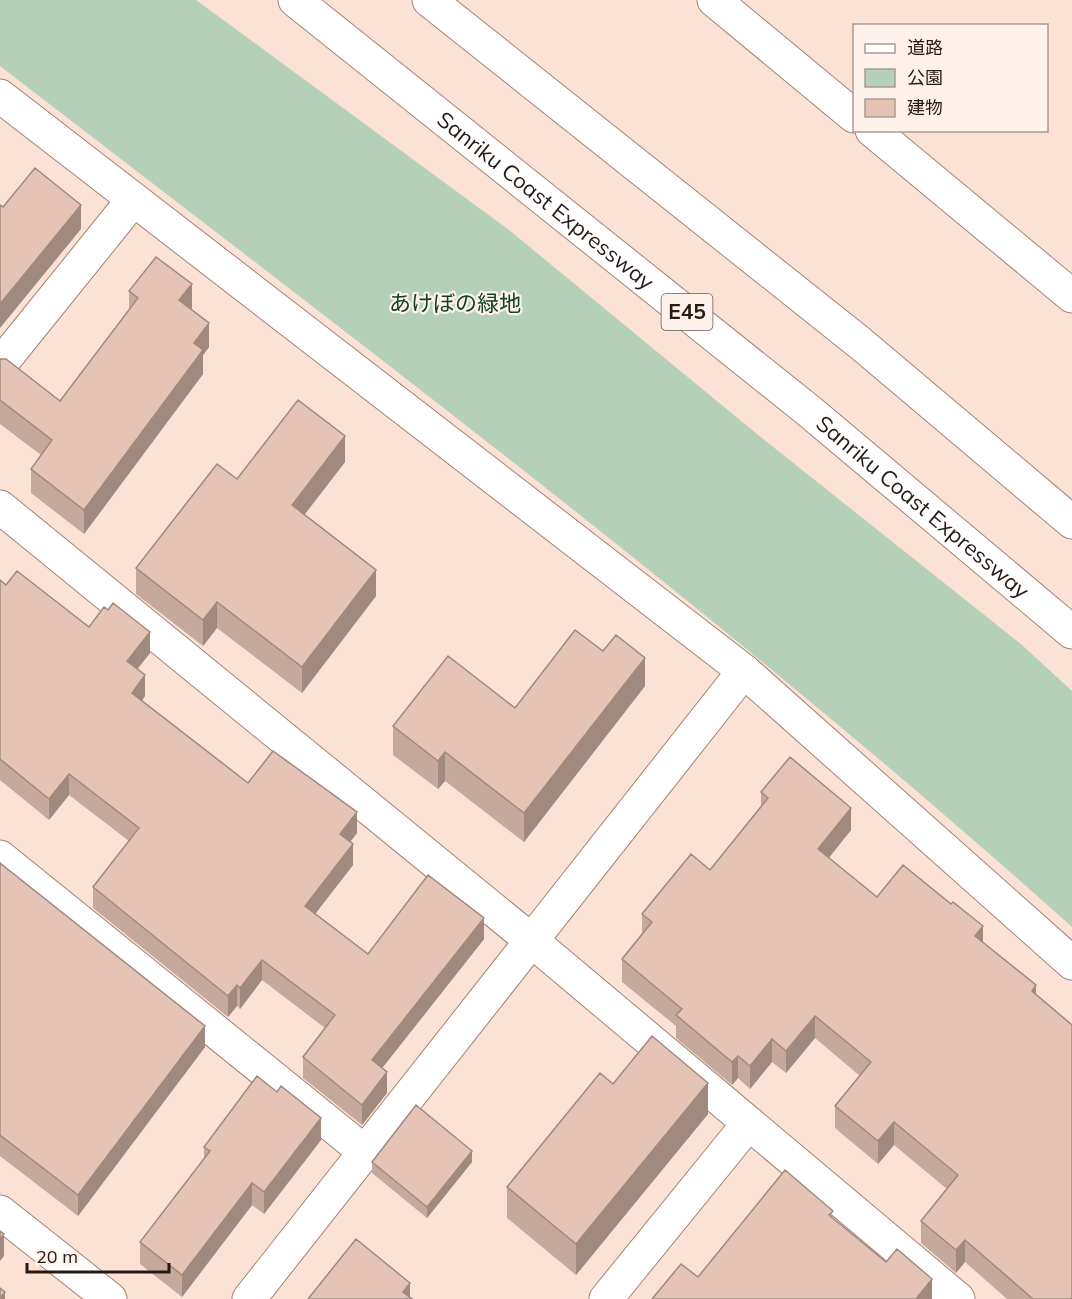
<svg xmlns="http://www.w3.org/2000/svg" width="1072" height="1299" font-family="Mulish,'Noto Sans JP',sans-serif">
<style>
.green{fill:#b4d0b9}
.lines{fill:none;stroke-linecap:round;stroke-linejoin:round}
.street-casing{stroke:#a28476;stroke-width:35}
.secondary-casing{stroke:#a28476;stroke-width:35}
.highway-casing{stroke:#a28476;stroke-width:35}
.street{stroke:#fff;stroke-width:33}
.secondary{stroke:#fff;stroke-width:33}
.highway{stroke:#fff;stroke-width:33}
.wall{fill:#c5a99d}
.shaded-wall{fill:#a0897f}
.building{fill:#e5c4b6;stroke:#a0897f;stroke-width:1.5}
.labels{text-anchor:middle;stroke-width:4.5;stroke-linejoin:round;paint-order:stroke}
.shield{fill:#fff1eb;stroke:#665a55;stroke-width:1.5}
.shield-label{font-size:21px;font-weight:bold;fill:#251a15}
.street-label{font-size:22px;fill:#251a15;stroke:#fff1eb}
.park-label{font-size:22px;fill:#0d4522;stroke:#fff1eb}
</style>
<rect width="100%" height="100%" fill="#fce1d5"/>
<path class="green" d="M0,0h196l313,230 248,204 265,211 50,46v236c-341,-306 -709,-581 -1072,-861z"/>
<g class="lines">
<g class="street-casing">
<path id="street" d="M714,0l140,116
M872,130l200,166
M0,365l133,-165
M0,507l532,434 426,358
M0,857l365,295
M0,1212l110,87
M249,1299l495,-628
M606,1299l143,-176"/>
</g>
<g class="secondary-casing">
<path id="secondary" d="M0,96l744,575 328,292"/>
</g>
<g class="highway-casing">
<g id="highway">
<path id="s1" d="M295,0l514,411 263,221"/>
<path d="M429,0l431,343 212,179"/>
</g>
</g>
<use href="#street" class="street"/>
<use href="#secondary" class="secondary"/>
<use href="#highway" class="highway"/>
</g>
<path class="wall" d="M129,291l63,17 -1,1 18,38 -6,8v19l-119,160 -53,-41v-24l10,-14 -41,-31v-65l60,42 69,-90z
M345,462l-41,53 72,81 -74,97 -85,-65 -14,18 -67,-52v-26l101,-89z
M0,580l6,5 83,42 61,26 -13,16 8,27 -3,5 106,82 109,50 -7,9 3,23 -38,49 53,40 116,-15 -102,129 5,25 -25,32 -59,-47v-21l22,-29 -63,-48 -22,29 -3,-3 -9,11 -135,-109v-21l36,-46 -60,-46 -20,25 -49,-40z
M645,686l-121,156 -79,-61 -7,8 -45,-34v-29l122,-18z
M761,792l90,38 -22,28 48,39 106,46 53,52 36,304h-65l-42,-37 -9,11 -35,-30v-22l26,-32 -53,-44 -16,19 -43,-36v-22l25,-30 -45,-38 -29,35 -14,-11 -22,27 -12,-11 -6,7 -56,-47v-12l-54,-44v-23l20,-25v-20l68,-44 51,-64z
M0,863l205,184 -127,169 -78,-60z
M613,1084l95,30 -132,161 -69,-57v-31z
M321,1140l-57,74 -12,-9 -70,92 -42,-33v-22l64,-83v-12z
M372,1162h100l-45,56 -55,-45z"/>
<path class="shaded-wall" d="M81,205v24l-81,99v-24z
M192,284v24l-13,16v-24z
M209,323v24l-6,8v19l-119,160v-24l110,-167z
M345,436v26l-53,69v-26z
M376,570v26l-74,97v-26z
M217,602v26l-14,18v-26z
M150,632v21l-23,29v-21z
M645,658v28l-121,156v-29z
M145,675v21l-13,18v-21z
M445,752v29l-7,8v-28z
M69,774v21l-20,25v-21z
M851,808v22l-33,41v-22z
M357,812v21l-17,22v-21z
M353,844v21l-48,62v-21z
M484,918v21l-112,142v-21z
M983,926v22l-8,-12z
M262,960v20l-22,29v-21z
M237,985v21l-9,11v-21z
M1036,985v23l-4,-17z
M815,1016v22l-29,35v-22z
M205,1026v21l-127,169v-21z
M772,1039v23l-22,27v-23z
M738,1056v22l-6,7v-23z
M387,1072v21l-25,32v-20z
M708,1083v31l-132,161v-31z
M321,1118v22l-57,74v-22z
M894,1122v23l-16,19v-23z
M472,1151v11l-45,56v-11z
M252,1183v22l-70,92v-22z
M4,1234v22l-4,5v-22z
M965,1240v22l-9,11v-23z
M932,1279v20h-16z
M410,1283v16l-7,-7z
M5,1292v7h-5z"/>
<path class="building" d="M35,168l46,37 -81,99v-99l3,2z
M156,257l36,27 -13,16 30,23 -15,20 9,7 -119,160 -53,-41 21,-29 -52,-40v-41h6l54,42 78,-103 -9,-7z
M298,400l47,36 -53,69 84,65 -74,97 -85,-65 -14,18 -67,-52 81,-104 20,15z
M17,571l72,56 15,-20 4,3 5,-7 37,29 -23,29 18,14 -13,18 116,90 25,-32 84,61 -17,22 13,10 -48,62 63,48 60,-79 56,43 -112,142 15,12 -25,33 -59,-48 32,-42 -73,-55 -22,28 -3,-3 -9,11 -135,-109 46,-59 -70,-54 -20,25 -49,-40v-179l6,5z
M575,630l28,21 13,-16 29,23 -121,155 -79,-61 -7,9 -45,-35 55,-70 67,52z
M790,757l61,51 -33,41 59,48 26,-32 48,39 2,-2 30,24 -8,10 61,49 -4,6 40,34v274h-39l-68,-59 -9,10 -35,-29 37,-46 -64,-53 -16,19 -43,-35 36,-44 -56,-46 -29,35 -14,-12 -22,27 -12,-10 -6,6 -56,-47 6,-6 -60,-50 30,-37 -10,-8 49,-60 19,16 58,-72 -7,-6z
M0,863l205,163 -127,169 -78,-60z
M652,1036l56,47 -132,161 -69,-57 93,-114 13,11z
M257,1076l20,16 4,-6 40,32 -57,74 -12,-9 -70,92 -42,-33 70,-91 -6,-4z
M416,1105l56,46 -45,56 -55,-45z
M785,1170l48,41 -4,4 57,47 11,-13 35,30 -16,20h-264l29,-35 17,13z
M0,1231l4,3 -4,5z
M356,1239l54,44 -7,9 9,7h-104z
M0,1288l5,4 -5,6z"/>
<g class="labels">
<rect class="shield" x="661.5" y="294" width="51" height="36" rx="4.5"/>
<g class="shield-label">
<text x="687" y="319">E45</text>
</g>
<g class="street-label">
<text dy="8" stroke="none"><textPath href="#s1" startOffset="321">Sanriku Coast Expressway</textPath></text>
<text dy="8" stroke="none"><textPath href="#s1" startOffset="807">Sanriku Coast Expressway</textPath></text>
</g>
<g class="park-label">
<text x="455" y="311">あけぼの緑地</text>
</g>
</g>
<rect x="853" y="24" width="195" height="108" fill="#fff1eb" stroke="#a89b95" stroke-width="1.5"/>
<rect x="865" y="44" width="30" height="9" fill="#ffffff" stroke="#a89b95" stroke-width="1.5"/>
<text x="907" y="54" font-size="18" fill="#251a15">道路</text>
<rect x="865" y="69" width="30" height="18" fill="#b4d0b9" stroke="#a89b95" stroke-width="1.5"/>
<text x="907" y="84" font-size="18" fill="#251a15">公園</text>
<rect x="865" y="99" width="30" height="18" fill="#e5c4b6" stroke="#a89b95" stroke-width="1.5"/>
<text x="907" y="114" font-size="18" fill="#251a15">建物</text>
<path d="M27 1263v9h142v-9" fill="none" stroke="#251a15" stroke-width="3"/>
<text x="36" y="1263" font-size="18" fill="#251a15" stroke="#fff1eb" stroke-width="4.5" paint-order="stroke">20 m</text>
</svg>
